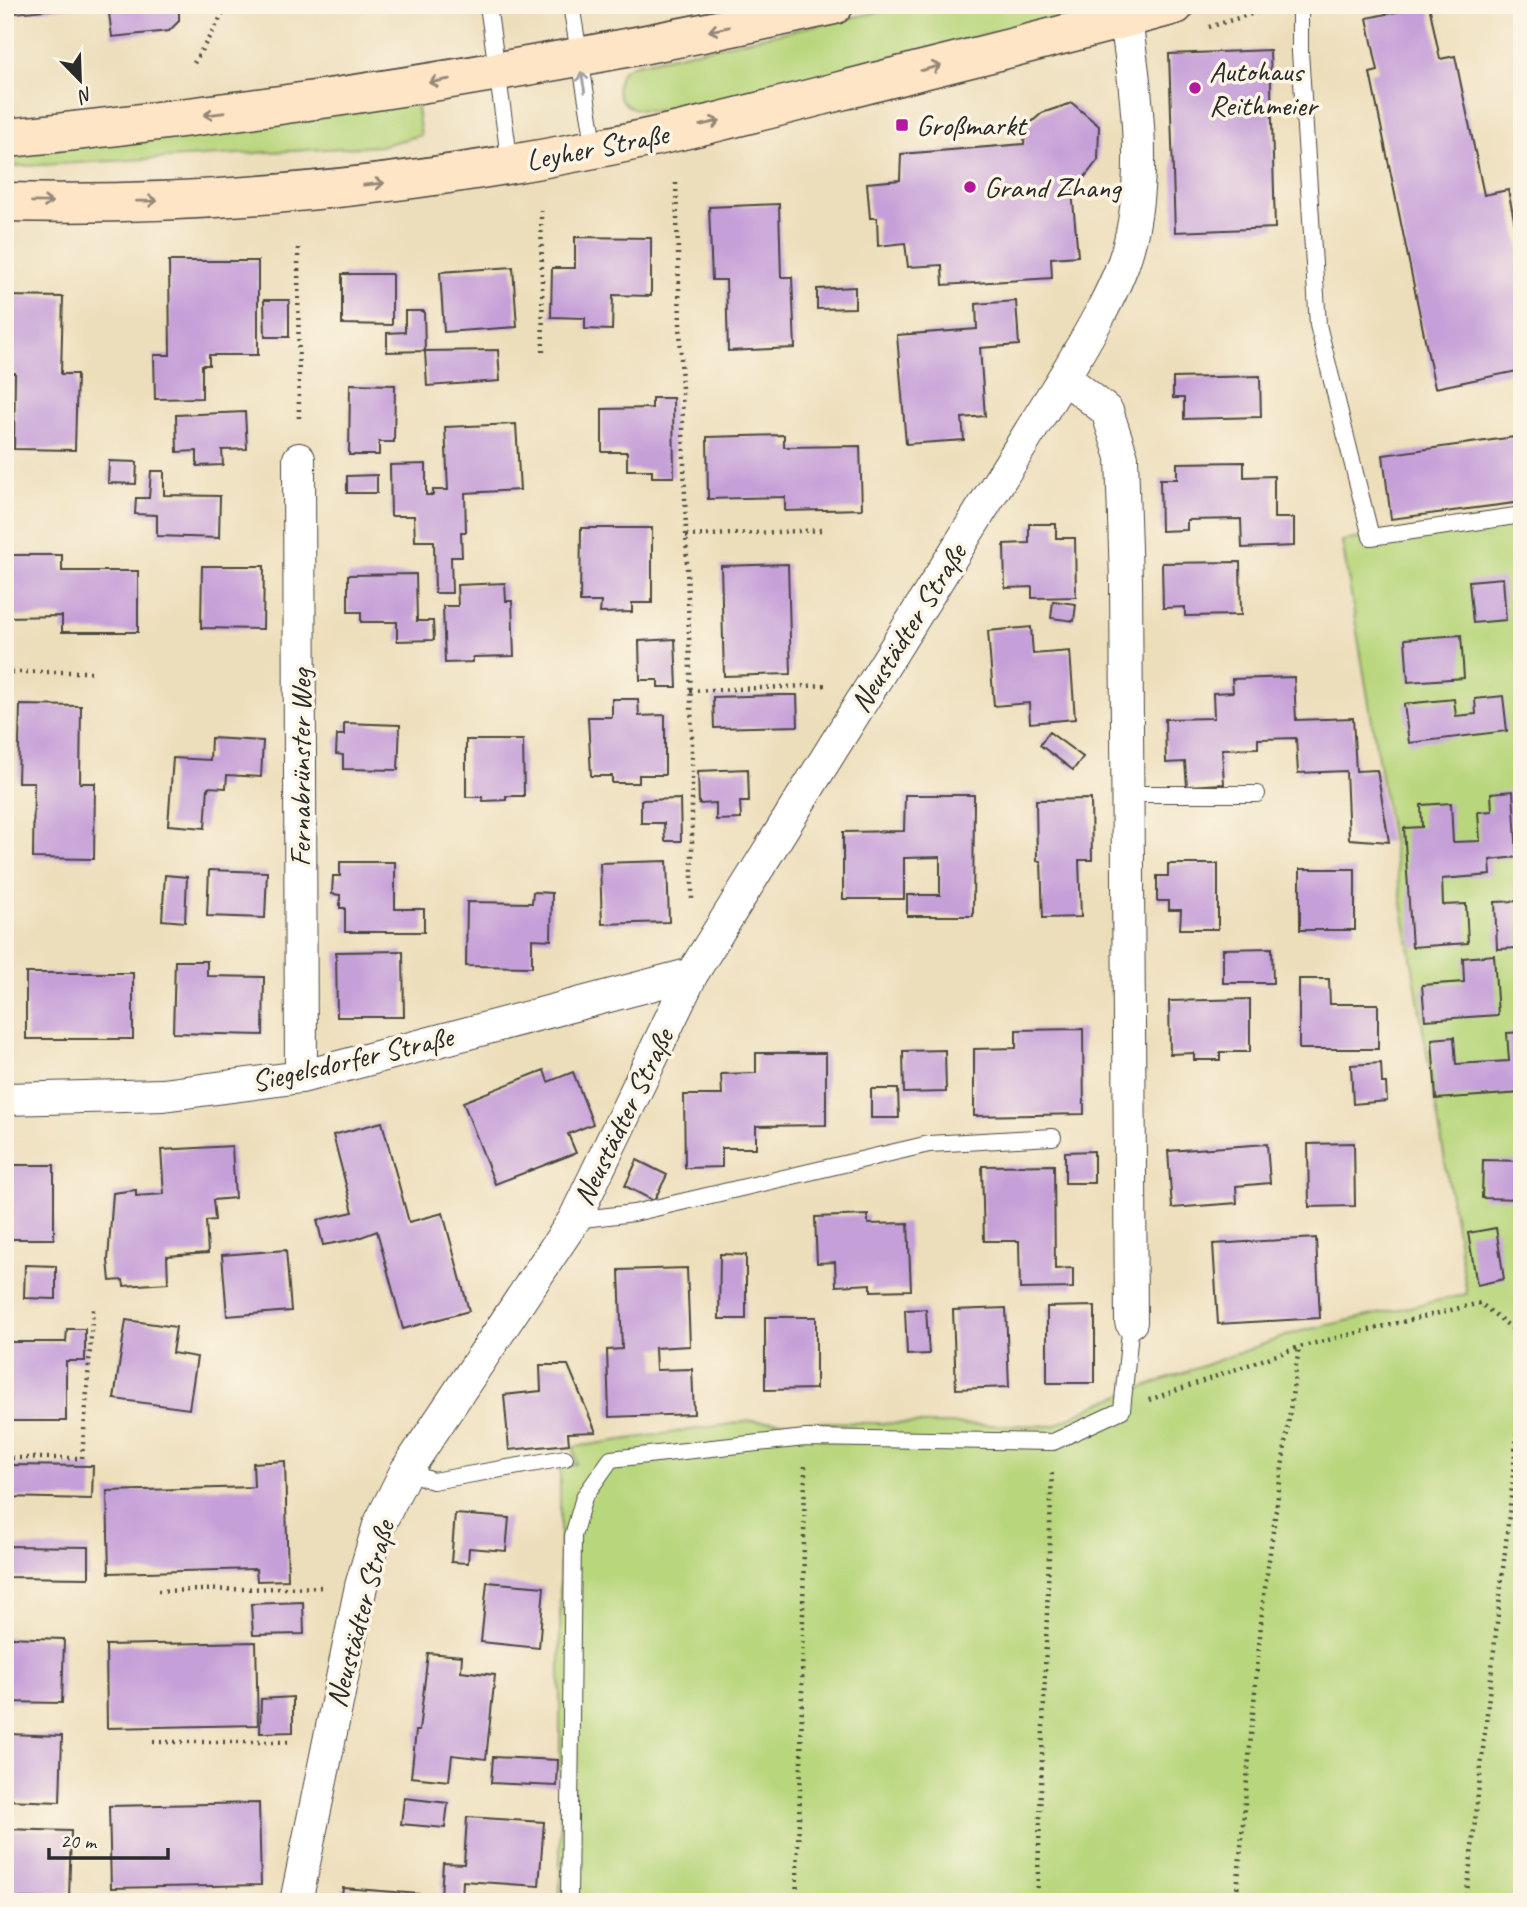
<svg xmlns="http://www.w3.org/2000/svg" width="1527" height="1907" font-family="Caveat,sans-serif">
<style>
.green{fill:#b8d67c;stroke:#728054;stroke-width:2}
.building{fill:#c59fd8}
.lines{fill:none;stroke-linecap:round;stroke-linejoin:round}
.lane-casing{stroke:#484641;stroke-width:18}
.street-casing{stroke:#484641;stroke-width:34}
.secondary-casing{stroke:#484641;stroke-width:41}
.path{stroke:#484641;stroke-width:4.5;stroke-dasharray:2 5;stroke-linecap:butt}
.lane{stroke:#fff;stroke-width:16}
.street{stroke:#fff;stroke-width:32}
.secondary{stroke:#fee5c5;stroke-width:38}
.oneway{stroke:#948878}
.oneway2{stroke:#a0a0a0}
.poi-dot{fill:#b5179e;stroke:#fcf5e5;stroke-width:2.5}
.labels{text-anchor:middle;stroke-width:7;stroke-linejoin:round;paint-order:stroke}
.poi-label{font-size:30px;fill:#2b2b2b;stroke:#fcf5e5;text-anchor:start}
.street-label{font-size:30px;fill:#2b2b2b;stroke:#fcf5e5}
</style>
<rect width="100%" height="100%" fill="#fcf5e5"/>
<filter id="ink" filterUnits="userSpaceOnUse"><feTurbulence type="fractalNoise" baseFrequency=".0143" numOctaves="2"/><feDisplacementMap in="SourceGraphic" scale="14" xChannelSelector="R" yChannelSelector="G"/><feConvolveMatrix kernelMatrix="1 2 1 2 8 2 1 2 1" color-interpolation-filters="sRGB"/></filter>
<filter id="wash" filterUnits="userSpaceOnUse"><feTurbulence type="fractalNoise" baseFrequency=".00686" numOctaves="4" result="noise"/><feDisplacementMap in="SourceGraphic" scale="28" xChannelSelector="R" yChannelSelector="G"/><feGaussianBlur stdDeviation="1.57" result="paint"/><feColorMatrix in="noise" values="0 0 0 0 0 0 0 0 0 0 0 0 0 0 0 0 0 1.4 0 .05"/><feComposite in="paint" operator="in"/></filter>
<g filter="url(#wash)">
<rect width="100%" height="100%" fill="#eddebb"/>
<path class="green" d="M911,5h159l-2,8 -8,3 -381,95c-21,-1 -67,6 -61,-29 2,-11 8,-15 18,-18z
M416,102l5,33 -41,11 -375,21v-12z
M1522,514v1388h-962v-435l16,-3 -2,-17 177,-26 303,5 43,-22 200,-72 170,-38 -125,-753z"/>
<g id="blocks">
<path class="building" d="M5,5h70v2l-70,7z
M108,5h71v16l-10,10 -57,6z
M1429,5l11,54 15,-3 29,139 24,-5 14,69v111l-87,18 -65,-315 8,-2 -11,-53z
M1270,50l5,178 -100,4 -6,-178z
M1072,103l27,23 -1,34 -14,18 -13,2 7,76 -27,2 1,20 -109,7 -1,-20 -34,2 -3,-24 -27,3 -1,-28h-7l-3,-35 33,-3 1,-26 123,-10 1,-16 17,-15z
M779,204l2,73h11l3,71 -67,3 -2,-71h-14l-3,-73z
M575,237l76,1v58l-38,-1 -1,35 -27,-1v-11l-34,-1 1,-49h23z
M169,261h89v94h-49v10h-7v33l-47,1 -1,-44h16z
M513,267l4,60 -73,5 -4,-60z
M342,274h50v51l-50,-1z
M855,287v21l-38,1v-20z
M5,296l58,1 -2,77h16l-2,76 -61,-1 1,-76h-10z
M264,300h25v37h-24z
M1016,301l3,44 -39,3 5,68 -23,2 2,22 -58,4 -9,-109 80,-6 -1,-25z
M405,311h19l1,40 -38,1v-19l18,-1z
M498,350l2,31 -73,5 -2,-35z
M1260,376l1,41 -77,2v-21h-11v-20z
M350,384l45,1 -1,57h-15v13h-30z
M652,398h21l1,79h-22v-7h-25v-18h-25v-43l50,-1z
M245,412l2,37 -25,1 1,15 -26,1v-15l-20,1 -1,-37z
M516,424l4,66 -55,3 1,39h-5l1,25h-11l1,36h-17l-1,-52h-19l-1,-25h-23l-1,-51 36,-1v31h7v-5h15l-3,-63z
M784,435v12l76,-1 2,63 -77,2v-14l-77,2 -1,-62z
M1522,436v66l-131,17 -8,-64z
M109,461l28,1 -1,22 -28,-1z
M1244,462v15l30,-1v42h20v28l-52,2 -1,-29 -54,1v10l-26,1 -1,-52h17v-16z
M151,471h13v24l56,1 -1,42 -62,-2v-21l-22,-1 1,-16h13z
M377,475v18h-30v-17z
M1029,524h27v14h19l1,59 -44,1v-11l-27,1 -1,-44 25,-1z
M581,528h71v75h-20v9l-32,1 1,-11h-21z
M5,555h57v16h76v61h-76v-16l-57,1z
M1240,562l1,53 -56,1v-9l-22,1 -1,-45z
M788,564l3,110 -67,2 -3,-110z
M202,566h62l-1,63 -62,-1z
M416,574l1,47h16l1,19 -37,1v-19h-36v-10h-13v-37z
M1503,578l3,42 -33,3 -4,-42z
M505,583l1,18h6l2,55 -41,1v5l-28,1 -2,-57h15l-1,-21z
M1053,601l23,3 -2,17 -23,-3z
M1031,627l2,27 37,-3 5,68 -45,4 -1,-20 -35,3 -6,-75z
M1461,635l3,43 -56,4 -3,-43z
M675,639l2,48h-19v-7h-18l-1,-39z
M1294,677l2,43 57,-2 3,53 21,-1 12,72 -40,-3 -3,-68 -48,2 -2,-35 -38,1v9l-36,1 2,35 -37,2 -2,-24 -19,1 -1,-44 49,-1 -1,-25 20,-1 -1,-13z
M780,695h17l1,31 -84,2 -1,-31z
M1503,696l4,35 -98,12 -5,-39 50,-5 2,17 20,-2 -1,-15z
M612,699h26l1,17 26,-1v60h-26v8h-27v-7h-21l-3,-59h24z
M20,705l61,1 -1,77h15l-1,76 -61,-1 1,-76h-16z
M344,723l56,2 -2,45 -55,-1v-14l-7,-1 1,-19h7z
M1049,732l34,25 -10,13 -33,-25z
M211,738l52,3 -2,36 -34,-2 -1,13 -18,-1 -3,41 -37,-3 5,-67 37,2z
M466,740h57l1,56h-18v4l-23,1 -1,-4h-16z
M748,769l1,33h-9l1,17 -25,1v-17l-17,1 -1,-33z
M1513,791l4,66 -27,3 1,15 -49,4 1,26 23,-1 2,39 -56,4 -8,-119 18,-1 -1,-22 30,-2 2,39 27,-1 -2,-29 14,-1 -1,-18z
M905,795h69l-1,121h-66v-21h33v-38l-36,1v41h-61v-67l61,-1z
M680,799l1,42h-16l-1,-18h-23v-23z
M1091,799l1,61h-13l2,57 -38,1 -2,-57h-4l-1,-61z
M667,861l2,61 -67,2 -2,-61z
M340,862h55v47h29v23h-79v-24h-5v-13l-8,-1 1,-18h7z
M1168,864h50v65h-38l1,-19h-12v-9h-12v-25h11z
M1300,869h55v61h-55z
M209,870l58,2 -2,46 -58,-2z
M165,875l22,2 -2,45 -23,-2z
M533,892l19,1 -1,47 -19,-1v28l-66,-1 1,-64 65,1z
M1517,901l2,47 -22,1 -2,-47z
M1272,948l1,35h-50v-34z
M403,951l1,66h-67l-1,-65z
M1494,955l4,60 -73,5 -3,-35 42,-3 -1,-24z
M175,961h32v15l57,1 -1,58 -90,-2z
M26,973h107v66h-107z
M1299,979h30l1,25h48v45h-79z
M1250,999v53h-30v8h-26v-7l-24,1 -1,-53z
M1083,1029l1,85 -110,2v-67l42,-1v-18z
M1522,1032v61l-86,6 -4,-60 22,-2 2,27 53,-3 -2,-28z
M945,1050l1,42 -42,1 -1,-42z
M756,1053h70v72l-70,1v22h-34v19l-37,1 -1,-73h38l-1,-21 35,-1z
M1381,1063l1,20h4l1,18 -34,3 -2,-39z
M544,1070l4,12 25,-10 20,52 -25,10 8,19 -81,31 -32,-82z
M871,1089h27l1,29h-28z
M382,1122l27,100 34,-9 26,98 -66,18 -26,-98 -21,8 -33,6 -6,-25 36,-8 -20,-77z
M1354,1143l1,63 -46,1 -1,-63z
M1267,1144l3,39 -34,3 1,17 -65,5 -4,-57z
M232,1146l3,52 -22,2 2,20 -9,1 2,32 -41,3 1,27 -44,3 -1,-6 -13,1 -2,-21 5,-67 23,-3v6l28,-2 -3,-44z
M1094,1151v32h-29v-31z
M637,1160l30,15 -13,26 -29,-15z
M1483,1160l39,1v38l-40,-1z
M5,1165h49v74h-49z
M1054,1165l1,104 18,-1v20l-53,1 -1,-48h-35l-2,-75z
M868,1215v9l40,-1 3,67 -40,1v-7l-35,2 -1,-24 -18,1 -2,-46z
M1496,1228l8,51 -27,6 -9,-52z
M1316,1238l4,80 -102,6 -5,-80z
M286,1250l5,61 -64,5 -5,-61z
M720,1254l26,1v64h-27z
M25,1265l31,1v33l-32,-1z
M687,1268l3,78 -35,2 1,22 36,-1 2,45 -85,3 -2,-67 15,-1 -3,-79z
M1095,1306v77h-48v-76z
M1006,1308l3,79 -53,2 -3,-79z
M926,1309l3,45 -22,1 -2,-45z
M765,1317h51v72l-51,1z
M126,1320l50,7 -4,26 25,4 -8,52 -75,-10z
M67,1329h18v32h-19v60h-61v-79h61z
M540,1365h28l28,67 -28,1 1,11 -60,6 -5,-55 37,-4z
M285,1461l3,119 -31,1 -1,-12 -147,4 -2,-82 147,-4 -1,-24z
M5,1465l88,1 -1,33 -87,-2z
M455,1514l54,4 -3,33 -37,-3 -1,15 -17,-1z
M5,1546l84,1v31l-84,-1z
M487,1582l57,5 -5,61 -58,-6z
M303,1602l1,32 -51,1 -2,-31z
M5,1637l59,2 -2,64 -57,-1z
M256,1642l2,83 -151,3 -1,-83z
M428,1653l34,3 -1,15 34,4 -9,84 -34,-4 -3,26 -38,-4 5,-46h3z
M293,1697v35l-33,1 1,-34z
M8,1734l54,2 -2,66 -54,-2z
M493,1757l65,3 -1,26 -66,-3z
M404,1798l44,5 -3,25 -44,-4z
M259,1803l2,82 -150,3 -2,-82z
M467,1817l77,5 -5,64 -76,-5 -1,17 -21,-2 2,-33 21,1z
M5,1829l66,2 -2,68 -64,-1z
M343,1888l76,6v8h-78z"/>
</g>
</g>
<g filter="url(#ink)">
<use href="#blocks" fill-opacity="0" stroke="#484641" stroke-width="2"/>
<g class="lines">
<g class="lane-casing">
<path id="lane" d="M488,5l22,159
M571,5l24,144
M1300,5v47l18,273 53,212 151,-22
M1127,794h130
M574,1220l60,-7 295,-69 124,-7
M406,1471l27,10 132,-23
M569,1902l4,-366 11,-39 27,-38 194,-21 248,4 69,-32 9,-88"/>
</g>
<g class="street-casing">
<path id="street" d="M1064,377l43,34 15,46 4,123 5,742
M299,459l2,618
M5,1099l158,-4 138,-18 391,-103
M296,1902l65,-316 18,-61 27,-54 168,-251 118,-246 372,-597c21,-36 44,-73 59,-113 29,-80 12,-177 1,-259"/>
</g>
<g class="secondary-casing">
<path id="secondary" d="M5,138c92,-8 183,-21 275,-33 185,-26 371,-59 554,-100
M5,202c198,5 395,-15 589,-53 104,-20 206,-48 309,-74 91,-23 182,-45 272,-70"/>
</g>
<path class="path" d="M1209,27l65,-20
M194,63l34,-58
M676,183l16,556v164
M541,210l2,143
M298,248l1,175
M686,536l137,-6
M5,672h87
M690,691l139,-6
M1149,1400l150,-53 181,-44 42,33
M5,1458h77l11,-149
M158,1591l167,-4
M153,1742h138
M796,1902l5,-137 4,-300
M1037,1902l15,-433
M1236,1902l27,-300 36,-255
M1466,1902l45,-405 11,-122"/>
<use href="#lane" class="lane"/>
<use href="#street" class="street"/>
<use href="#secondary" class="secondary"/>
</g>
<defs><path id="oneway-shaft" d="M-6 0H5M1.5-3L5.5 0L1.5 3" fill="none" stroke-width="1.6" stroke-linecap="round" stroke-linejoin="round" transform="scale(1.75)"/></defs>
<g class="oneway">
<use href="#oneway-shaft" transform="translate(719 29) rotate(168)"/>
<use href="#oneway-shaft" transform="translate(931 68) rotate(-14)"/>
<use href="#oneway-shaft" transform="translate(439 81) rotate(170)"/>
<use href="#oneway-shaft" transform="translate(214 114) rotate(172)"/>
<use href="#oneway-shaft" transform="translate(710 123) rotate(-13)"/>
<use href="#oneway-shaft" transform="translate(374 184) rotate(-6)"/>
<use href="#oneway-shaft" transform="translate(147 201) rotate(-1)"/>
<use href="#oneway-shaft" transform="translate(42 202) rotate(1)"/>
</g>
<use class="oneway2" href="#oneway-shaft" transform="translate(583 82) rotate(-100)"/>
</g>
<g class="poi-dot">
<circle cx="1195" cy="88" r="7"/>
<rect x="895" y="118" width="14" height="14" rx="3.5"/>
<circle cx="970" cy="187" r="7"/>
</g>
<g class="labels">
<g class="poi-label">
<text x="1209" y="81">Autohaus<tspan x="1209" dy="34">Reithmeier</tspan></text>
<text x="916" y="135">Großmarkt</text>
<text x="984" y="197">Grand Zhang</text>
</g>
<g class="street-label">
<text transform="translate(597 147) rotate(-11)" y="10">Leyher Straße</text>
<text transform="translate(908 628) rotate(-58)" y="10">Neustädter Straße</text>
<text transform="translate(300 768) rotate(-90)" y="10">Fernabrünster Weg</text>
<text transform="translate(352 1059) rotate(-13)" y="10">Siegelsdorfer Straße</text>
<text transform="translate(623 1117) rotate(-64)" y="10">Neustädter Straße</text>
<text transform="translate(360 1614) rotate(-75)" y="10">Neustädter Straße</text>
</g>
</g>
<rect width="1527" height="1907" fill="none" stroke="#fcf5e5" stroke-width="28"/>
<g transform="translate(80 80) rotate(157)" stroke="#fcf5e5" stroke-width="5" paint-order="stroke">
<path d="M0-5L12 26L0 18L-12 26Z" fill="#2b2b2b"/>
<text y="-10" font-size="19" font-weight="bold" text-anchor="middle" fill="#2b2b2b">N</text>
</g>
<path d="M49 1848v10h119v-10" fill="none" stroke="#2b2b2b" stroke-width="3.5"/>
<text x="60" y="1848" font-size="21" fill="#2b2b2b" stroke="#fcf5e5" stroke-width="5" paint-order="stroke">20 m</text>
</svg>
